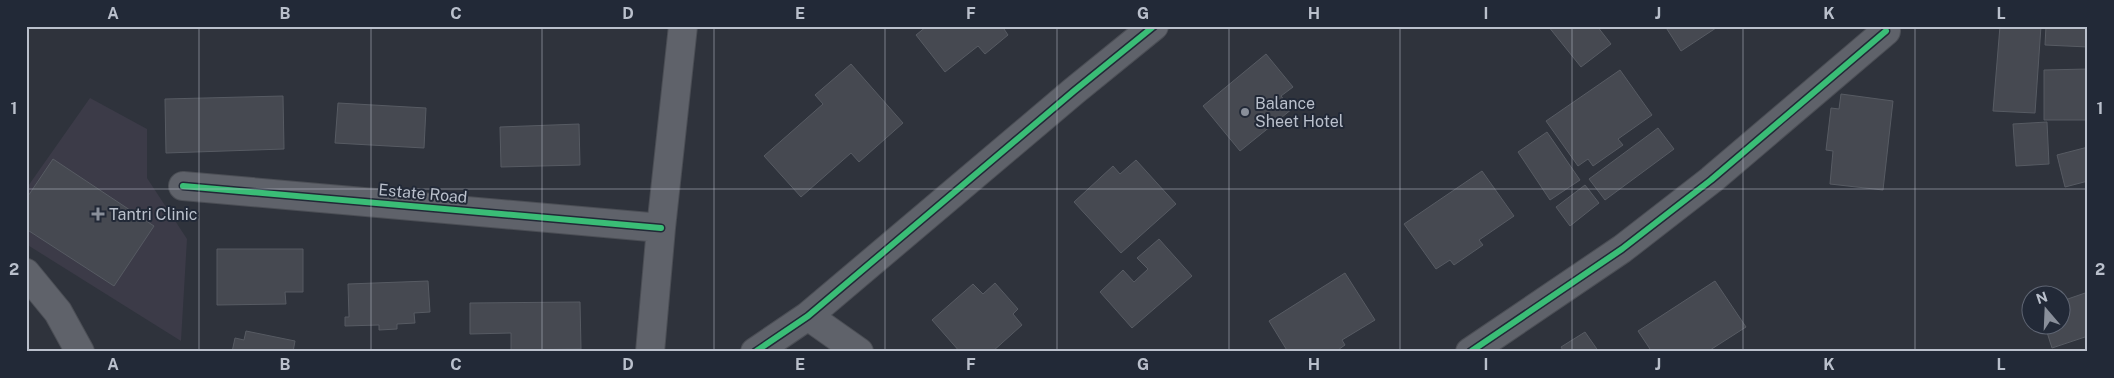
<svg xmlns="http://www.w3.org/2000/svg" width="2114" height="378" font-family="'Public Sans',sans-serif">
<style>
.medical{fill:#3c3b48}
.building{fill:#464951;stroke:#575b63}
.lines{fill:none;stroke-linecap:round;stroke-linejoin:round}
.minor-casing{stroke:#4b4e55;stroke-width:30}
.minor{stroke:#5f626a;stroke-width:28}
.cycleway-casing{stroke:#222937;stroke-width:9}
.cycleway{stroke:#3abd76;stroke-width:6}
.grid{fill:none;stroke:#bac0cc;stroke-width:1;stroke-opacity:0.55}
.poi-dot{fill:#898f9a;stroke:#222937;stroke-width:2}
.labels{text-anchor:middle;stroke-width:4;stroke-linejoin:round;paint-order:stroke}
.poi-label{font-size:16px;fill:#bac0cc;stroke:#222937;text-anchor:start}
.street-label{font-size:16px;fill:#bac0cc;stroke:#222937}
.neatline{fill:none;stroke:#bac0cc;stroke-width:2}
.grid-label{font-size:16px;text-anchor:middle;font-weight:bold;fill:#bac0cc}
</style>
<rect width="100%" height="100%" fill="#2f333c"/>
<path class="medical" d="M90,98l57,31v49l40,61 -6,102 -155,-97v-55z"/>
<path class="building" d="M927,26h75l6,9 -23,19 -7,-8 -33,26 -29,-37z
M1548,26h49l14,18 -30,23z
M1665,26h54l-38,25z
M2000,26h41l-6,87 -42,-2z
M2046,26h42v21l-43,-2z
M1266,54l27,33 -12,9 11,13 -52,42 -37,-45z
M851,64l52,59 -44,39 -8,-9 -50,44 -37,-41 59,-52 -8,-9z
M2088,69v51h-44v-50z
M1620,70l32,45 -34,24 5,6 -30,21 -5,-7 -10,7 -32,-45z
M1841,94l52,7 -10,89 -53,-6 3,-33 -7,-1 5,-42 8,1z
M283,96l1,53 -118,4 -1,-54z
M338,103l88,5 -2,40 -89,-5z
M2047,122l2,42 -33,2 -3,-42z
M579,124l1,41 -79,2 -1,-40z
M1658,128l16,21 -69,51 -16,-21z
M1547,132l33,48 -30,20 -32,-48z
M2088,147v34l-23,6 -8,-32z
M53,159l101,67 -40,60 -88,-57v-30z
M1136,160l40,44 -55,49 -47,-51 39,-36 7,8z
M1482,171l32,45 -35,24 4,5 -29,20 -4,-5 -14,9 -32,-45z
M1585,185l14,18 -29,23 -14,-19z
M1159,239l33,37 -60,52 -32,-36 23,-22 11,12 14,-13 -11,-11z
M217,249h86v43h-18l1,12 -69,1z
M1345,273l30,47 -33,20 3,5 -10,7h-47l-19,-31z
M428,281l2,31 -16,1 1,10 -18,1v5l-18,1v-5l-34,1v-9h4l-1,-33z
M1715,281l31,46 -39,25h-55l-14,-21z
M995,283l23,26 -5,5 9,11 -30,27h-32l-28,-32 41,-36 10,10z
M2088,292v44l-36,12 -7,-22h17v-25z
M580,302l1,47 -70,1v-17l-41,1v-31z
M246,331l49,10 -2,11h-61l3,-14 9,2z
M1585,332l14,20h-35l-3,-5z"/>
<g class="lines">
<g class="minor-casing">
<path id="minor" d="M183,186l478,42
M26,273l32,39 22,40
M808,316l51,36
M650,352l11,-124 22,-202
M755,352l53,-36 266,-225 80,-65
M1470,352l152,-103 89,-69 175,-149"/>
</g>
<use href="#minor" class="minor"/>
<g class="cycleway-casing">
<path id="cycleway" d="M183,186l478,42
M755,352l53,-36 266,-225 80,-65
M1470,352l152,-103 89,-69 175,-149"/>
</g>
<use href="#cycleway" class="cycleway"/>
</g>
<path class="grid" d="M199,26v326M371,26v326M542,26v326M714,26v326M885,26v326M1057,26v326M1229,26v326M1400,26v326M1572,26v326M1743,26v326M1915,26v326M26,189h2062"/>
<g class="poi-dot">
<circle cx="1245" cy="112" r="5"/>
<path d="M95.5 206.5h5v5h5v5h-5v5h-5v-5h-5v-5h5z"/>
</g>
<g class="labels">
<g class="poi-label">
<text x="1255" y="109">Balance<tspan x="1255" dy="18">Sheet Hotel</tspan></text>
<text x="109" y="220">Tantri Clinic</text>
</g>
<g class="street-label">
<text transform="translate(423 193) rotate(5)" y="6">Estate Road</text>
</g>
</g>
<rect width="2114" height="378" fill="none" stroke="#222937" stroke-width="55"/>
<g transform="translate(2046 310) rotate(341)"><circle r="24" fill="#222937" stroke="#5f6573"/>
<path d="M0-4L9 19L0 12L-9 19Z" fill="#898f9a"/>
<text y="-8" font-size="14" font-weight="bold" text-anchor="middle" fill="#bac0cc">N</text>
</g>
<rect x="28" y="28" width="2058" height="322" class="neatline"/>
<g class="grid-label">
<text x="113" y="19">A</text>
<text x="285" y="19">B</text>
<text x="456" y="19">C</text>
<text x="628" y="19">D</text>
<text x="800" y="19">E</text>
<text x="971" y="19">F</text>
<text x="1143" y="19">G</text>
<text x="1314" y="19">H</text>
<text x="1486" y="19">I</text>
<text x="1658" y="19">J</text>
<text x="1829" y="19">K</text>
<text x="2001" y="19">L</text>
<text x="14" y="114">1</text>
<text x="2100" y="114">1</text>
<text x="14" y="275">2</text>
<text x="2100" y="275">2</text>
<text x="113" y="370">A</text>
<text x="285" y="370">B</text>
<text x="456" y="370">C</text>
<text x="628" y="370">D</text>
<text x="800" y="370">E</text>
<text x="971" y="370">F</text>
<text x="1143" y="370">G</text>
<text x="1314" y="370">H</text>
<text x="1486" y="370">I</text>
<text x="1658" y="370">J</text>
<text x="1829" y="370">K</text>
<text x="2001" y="370">L</text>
</g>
</svg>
